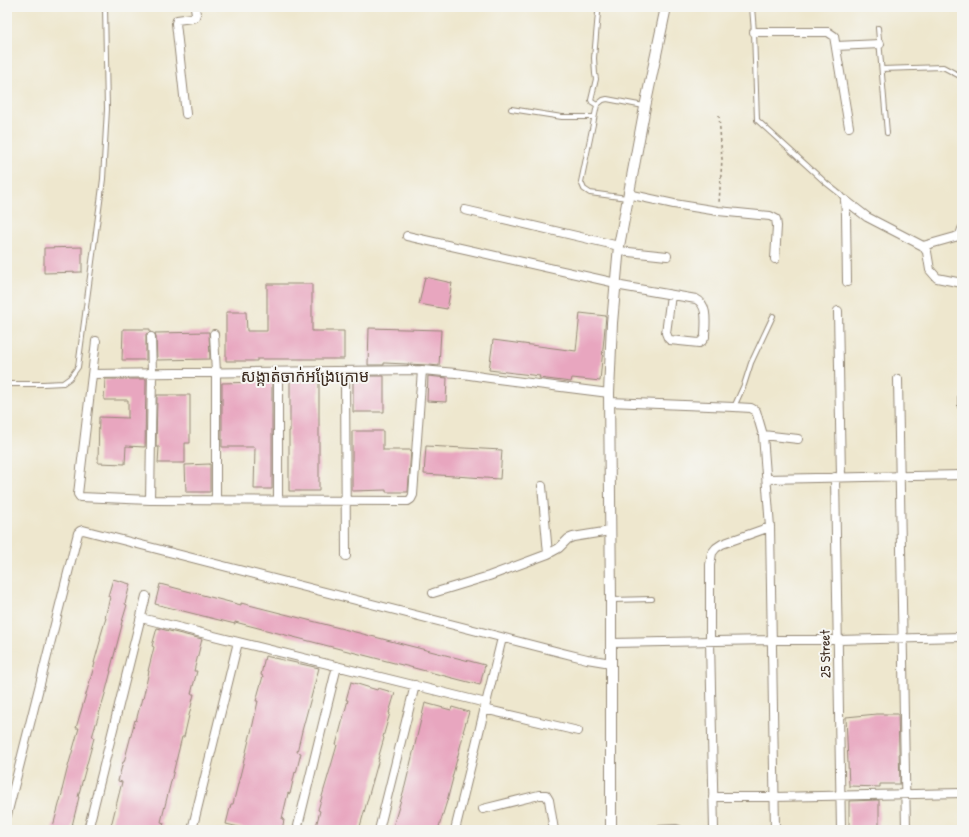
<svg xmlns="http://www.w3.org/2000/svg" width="969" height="837" font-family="'Patrick Hand','Noto Sans Khmer',sans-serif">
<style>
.building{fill:#e8a6bf}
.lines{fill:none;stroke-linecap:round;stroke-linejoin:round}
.service-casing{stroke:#948876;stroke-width:6}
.minor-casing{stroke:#948876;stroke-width:10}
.tertiary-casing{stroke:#948876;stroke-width:12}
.path{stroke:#948876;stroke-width:1.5;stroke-dasharray:3 3;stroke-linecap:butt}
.service{stroke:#fff;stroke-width:4}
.minor{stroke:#fff;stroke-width:8}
.tertiary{stroke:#fff;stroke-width:10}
.labels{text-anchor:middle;stroke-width:4;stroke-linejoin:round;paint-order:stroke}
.street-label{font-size:14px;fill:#3b2a1e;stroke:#f6f6f2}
.quarter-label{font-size:16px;fill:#3b2a1e;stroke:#f6f6f2}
</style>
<rect width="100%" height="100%" fill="#f6f6f2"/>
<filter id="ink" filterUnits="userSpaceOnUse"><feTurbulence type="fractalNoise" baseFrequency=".025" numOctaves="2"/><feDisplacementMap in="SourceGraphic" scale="8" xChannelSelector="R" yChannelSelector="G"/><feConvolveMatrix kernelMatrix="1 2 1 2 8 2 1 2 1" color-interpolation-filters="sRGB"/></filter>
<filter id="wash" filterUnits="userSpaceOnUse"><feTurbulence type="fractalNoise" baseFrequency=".012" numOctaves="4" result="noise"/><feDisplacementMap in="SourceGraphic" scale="16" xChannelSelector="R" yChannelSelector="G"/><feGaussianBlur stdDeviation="0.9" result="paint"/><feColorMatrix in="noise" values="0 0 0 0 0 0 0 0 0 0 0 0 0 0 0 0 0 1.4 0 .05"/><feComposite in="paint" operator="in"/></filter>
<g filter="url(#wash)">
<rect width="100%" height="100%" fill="#eee7ce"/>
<g id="blocks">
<path class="building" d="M82,247v25l-38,1v-25z
M425,277l27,6 -5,26 -28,-5z
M267,284h45v47h32v28h-87v2h-31v-49h20l1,19h20z
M580,313l26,3 -6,65 -28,-3 -1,4 -32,-4 1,-2 -51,-6 4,-30 83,11z
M369,328l72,2 -2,36 -10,-1 -45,-2v2h-16z
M123,329h27v3l-4,2v26h-24z
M209,332l1,27 -53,1 -1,-23 -1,-4z
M353,376h31v36h-31z
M428,376l19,2 -1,24 -19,-1z
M272,377v112h-18l1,-42h-33v-64l35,-1v-4z
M290,377h29v114h-30v-60h1z
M105,379h41l-1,68 -19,-1 -1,18 -27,-1 1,-46 29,1v-18h-24z
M157,395h33v48h-5v20h-27l1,-16h-3z
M352,431h31v19h28l-3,42h-22v-2l-34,1z
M426,446l76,4 -2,29 -76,-5z
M210,464v28h-24l-1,-27z
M113,579l17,5 -5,20 2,1 -6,20h1l-12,46h1l-6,23 -13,43 2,1 -16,59h1l-8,33h-19l11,-40h-1l5,-20 12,-42h-3l13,-44 6,-21h-1l7,-25h-1l6,-20h-1l5,-21 -2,-1z
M160,584l81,21v-2l244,62 -5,20 -245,-63v2l-80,-20z
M157,628l45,11 -8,32h3l-6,23h3l-10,43h-2l-21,85 3,1 -2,7h-52l12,-48 -4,-1 5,-19h1l11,-42 1,1 6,-23 1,1 6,-28h-1l6,-24 -2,-1z
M265,656l54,12 -17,63 -5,21 4,1 -5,20 -1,-1 -5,22 -2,-1 -6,26 2,1 -2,10h-30l-26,-6 5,-20h2l20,-80 5,-23h-2l7,-25 -2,-1z
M351,682l26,8 1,-2 17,5 -6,20h1l-7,24 1,1 -6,21h1l-20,71h-44l5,-19 -2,-1 13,-44 6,-21h-1l12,-45h-2z
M425,703l26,7 1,-3 17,5 -6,20h1l-12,46h1l-6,23 -9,29h-46l13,-44z
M877,714h21l2,70h-20v3l-31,-1 -3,-69z
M879,800v30h-30v-29z"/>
</g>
</g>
<g filter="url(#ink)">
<use href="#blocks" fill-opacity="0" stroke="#948876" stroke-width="1"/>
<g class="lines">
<g class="service-casing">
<path id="service" d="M752,7l2,25 3,88 69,63 14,11 5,6
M878,28l9,105
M882,69l61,-2 15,8 4,1
M597,105l-5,-3 -1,-2 5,-21 -1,-5 -1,-16 4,-45
M511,109l51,8h32
M627,198l-37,-5 -6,-4 -3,-7 16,-77 6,-5 4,-1 37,7
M7,384h36l20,-1 7,-5 8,-11 25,-188 4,-70 -2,-102
M734,407l10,-22 7,-22 22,-47
M612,600l40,-1"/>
</g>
<g class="minor-casing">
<path id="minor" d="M754,32h74l6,4 15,91
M836,46l44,-2
M186,114l-10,-91 1,-3 15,-2 3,-1 1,-3 -1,-7
M628,194l46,10 44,7 52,5 6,3 1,7 -2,33
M845,200l22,17 56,29 4,6 3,18 7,8 25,5
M845,200l1,14 1,68
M465,210l154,36
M407,236l209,47 5,3 75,13c13,6 9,26 9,38l-3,4 -3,2 -29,-3 -2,-2 -2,-5 5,-38
M923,246l32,-9 5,-2 2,-6
M619,251l48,5
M838,311l3,166
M214,334l2,39v127
M96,341l-18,153 2,3 70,3 258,1 3,-2 2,-4 9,-125
M345,371l1,185
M93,374l329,-4 34,3 34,5 119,15
M898,379l8,451
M962,388v18
M609,402l125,5 17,1 5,3 7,24 7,92 5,303
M763,435l35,4
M835,477l6,353
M767,479l195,-4
M542,486l6,68
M150,500l2,-127 -1,-36
M278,500v-128
M433,593l56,-17 59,-22 11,-6 9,-9 5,-2 37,-6
M141,618l345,85
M611,643l161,-3h66l124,-3
M484,709l94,22
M713,797h61l188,-4
M483,809l56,-14h7l3,5 5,30
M7,815l71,-282 2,-2 3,-1 480,123 24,6 24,4
M88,830l58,-234
M192,830l46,-188
M297,830l40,-164
M379,830l36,-145
M455,830l47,-192
M658,830l18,-1 3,1
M714,830l-4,-189v-76l2,-12 4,-5 6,-4 48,-17"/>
</g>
<g class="tertiary-casing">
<path id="tertiary" d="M611,830v-230l-2,-207 3,-70 7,-77 26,-139 21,-100"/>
</g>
<path class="path" d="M719,115l3,44 -3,44"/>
<use href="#service" class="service"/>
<use href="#minor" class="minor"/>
<use href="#tertiary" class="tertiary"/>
</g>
</g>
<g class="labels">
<g class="street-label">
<text transform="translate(825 654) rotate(-91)" y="5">25 Street</text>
</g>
<g class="quarter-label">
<text x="305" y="382">សង្កាត់ចាក់អង្រែក្រោម</text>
</g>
</g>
<rect width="969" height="837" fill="none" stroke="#f6f6f2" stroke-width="24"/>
</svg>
